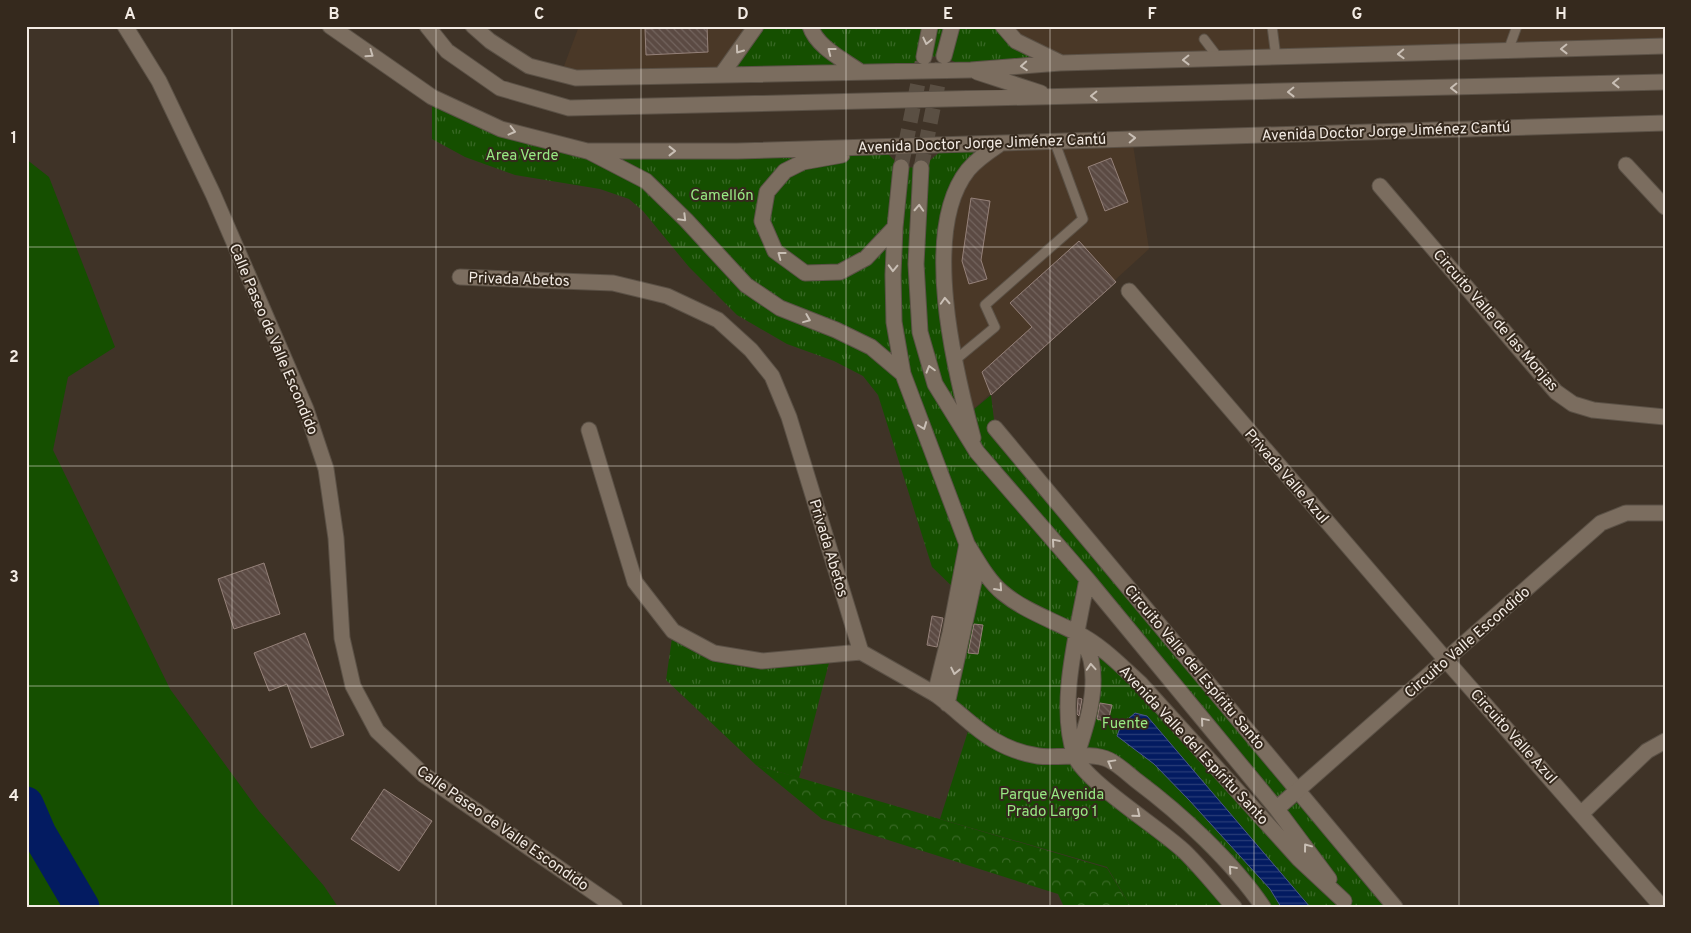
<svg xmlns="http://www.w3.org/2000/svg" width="1691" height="933" font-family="Overpass,sans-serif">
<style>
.built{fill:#4a3827}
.grass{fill:#154f00}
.forest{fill:url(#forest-crowns)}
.park{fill:url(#park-tufts);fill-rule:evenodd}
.water{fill:url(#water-rules);stroke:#4b5988}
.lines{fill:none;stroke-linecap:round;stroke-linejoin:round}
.river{stroke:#031b61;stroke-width:35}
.building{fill:url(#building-back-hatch);stroke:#958179}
.secondary-tunnel{stroke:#5a4f43;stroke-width:15;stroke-dasharray:15 8;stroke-linecap:butt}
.lane-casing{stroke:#5b5146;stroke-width:11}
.street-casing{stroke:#5b5146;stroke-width:17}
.secondary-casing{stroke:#5b5146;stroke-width:17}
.lane{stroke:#7b6d5f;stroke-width:9}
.street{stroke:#7b6d5f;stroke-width:15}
.secondary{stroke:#7b6d5f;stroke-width:15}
.oneway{stroke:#c9bfb5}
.grid{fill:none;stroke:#f3ebe4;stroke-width:1;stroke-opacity:0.55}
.labels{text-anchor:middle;stroke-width:4;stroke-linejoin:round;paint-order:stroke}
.street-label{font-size:15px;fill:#f3ebe4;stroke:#35291d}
.park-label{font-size:15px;fill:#98e983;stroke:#35291d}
.neatline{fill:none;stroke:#f3ebe4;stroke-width:2}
.grid-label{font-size:16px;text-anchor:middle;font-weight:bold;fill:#f3ebe4}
</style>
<defs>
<pattern id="forest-crowns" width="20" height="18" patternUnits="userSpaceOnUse" patternTransform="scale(1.25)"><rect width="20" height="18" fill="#154f00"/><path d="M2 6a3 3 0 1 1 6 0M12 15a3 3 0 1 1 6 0" fill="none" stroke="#386825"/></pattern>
<pattern id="park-tufts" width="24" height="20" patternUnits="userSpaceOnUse" patternTransform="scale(1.25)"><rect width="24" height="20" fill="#154f00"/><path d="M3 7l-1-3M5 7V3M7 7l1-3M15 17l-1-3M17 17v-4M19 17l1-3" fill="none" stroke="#386825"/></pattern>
<pattern id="water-rules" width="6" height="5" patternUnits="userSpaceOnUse" patternTransform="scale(1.25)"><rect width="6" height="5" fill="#031b61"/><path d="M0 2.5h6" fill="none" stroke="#283c78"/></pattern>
<pattern id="building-back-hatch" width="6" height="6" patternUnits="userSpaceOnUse" patternTransform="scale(1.25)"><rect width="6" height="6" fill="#5b4a43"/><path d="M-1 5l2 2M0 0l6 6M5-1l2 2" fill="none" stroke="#73645e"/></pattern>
</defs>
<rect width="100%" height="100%" fill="#3f3327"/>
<path class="built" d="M579,26h177l-34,48h-161z
M1003,26h662v20l-605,17z
M1132,138l17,111 -182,166 -13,-54 -5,-145 18,-45 34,-28z"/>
<path class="grass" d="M26,159l23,18 66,170 -47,30 -15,73 117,239 89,122 65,75 14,21h-312z"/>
<path class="forest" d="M756,765l351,103 24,39h-67l-6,-13 -236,-75z"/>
<path class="park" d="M756,26h247l57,37 -89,7 -28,-14 -19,1 -19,13 -183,4z
M432,97l69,32 86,22 293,-5 21,21 20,1 27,-23 53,-2 -34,28 -18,45 -3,99 21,100 24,-20 4,33 400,479h-46l-5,-6 -8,6h-73l-153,-148 -34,-2 158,150h-103l-24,-40 -167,-48 30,-94 -22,-21 11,-111 -27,-26 -54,-172 -15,-19 -29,-15 -47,-17 -50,-29 -48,-48 -46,-56 -14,-12 -29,-10 -85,-14 -50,-18 -33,-18zM1088,580l254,319 -230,-242 -34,-24zM1077,635l15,47 -17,74 -3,-99z
M673,631l41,22 117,2 -32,123 -43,-13 -90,-85z"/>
<path class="water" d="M1135,713l12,3 163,191h-29l-11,-18 -81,-89 -35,-36 -37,-28 4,-11z"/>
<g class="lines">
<path class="river" d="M26,804l13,30 43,73"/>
</g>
<path class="building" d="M707,26l1,26 -62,3 -1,-26z
M1111,158l17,44 -23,9 -17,-44z
M971,198l19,3 -9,59 6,19 -18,5 -7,-23z
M1079,241l37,41 -125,113 -9,-23 50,-45 -22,-24z
M264,563l16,51 -46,15 -16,-50z
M932,616l11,2 -6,29 -10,-2z
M974,624l9,1 -5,29 -10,-1z
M305,633l39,102 -33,13 -24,-64 -18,7 -15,-38z
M1078,698l4,1 -3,17 -2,-2z
M1100,703l12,2 -4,17 -11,-3z
M384,789l48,32 -33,50 -48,-32z"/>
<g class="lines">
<path class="secondary-tunnel" d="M901,167l22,-109
M921,168l22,-109"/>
<g class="lane-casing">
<path id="lane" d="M1272,26l4,31
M1204,39l16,21
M1508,51l9,-25
M954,361l41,-34 -10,-22 98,-86 -29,-79"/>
</g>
<g class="street-casing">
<path id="street" d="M125,26l34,55 54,113 93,215 20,60 10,69 6,100 11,48 24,45 47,44 191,132
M1626,165l39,42
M1380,186l176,206 17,12 20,6 72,7
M460,277l153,6 54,13 51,24 33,30 21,26 17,41 72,235
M1129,291l317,369 216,247
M995,428l400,479
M589,430l46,152 38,49 41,22 48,8 99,-9
M861,652l74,42
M1582,813l65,-62 18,-10"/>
</g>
<g class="secondary-casing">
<path id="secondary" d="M330,26l102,71 69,32 86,22h150l928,-28
M427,26l20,25 53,37 69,20 1096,-26
M473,26l17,15 39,25 47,12 395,-8 89,-7 605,-17
M810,26c7,21 32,33 49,45
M1003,26l13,15 43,21
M944,56l8,-30
M924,57l6,-31
M977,72l64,21
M722,74l34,-48
M590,152l56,29 40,39 60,65 34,23 56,22 35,17 32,27
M842,155l-39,7 -18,9 -18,21 -5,29 13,30 30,22 35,-1 26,-14 29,-31
M901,167l-6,60 -2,48 1,47 9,52 64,170c10,16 21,37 36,49 22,18 49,27 74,40 24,12 43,32 63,50l159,176 45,42
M921,168l-5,96 4,68 15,52 42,68 110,127 189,229 53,71
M973,438c-18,-67 -53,-208 -5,-268 9,-11 20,-18 32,-26
M967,544l-17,89 -15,61c37,27 54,54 103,62 21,3 53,-5 71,4 10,5 19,14 28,21 44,33 95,80 126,126
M1087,579c-9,53 -30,125 -12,177 10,26 88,74 111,97 17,17 32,36 48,54
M947,704l31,-141
M1076,757c10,-30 22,-66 15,-97 -2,-9 -8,-18 -12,-25
M1282,804l319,-281 25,-10h39"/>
</g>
<use href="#lane" class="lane"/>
<use href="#street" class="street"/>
<use href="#secondary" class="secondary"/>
</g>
<defs><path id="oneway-chevron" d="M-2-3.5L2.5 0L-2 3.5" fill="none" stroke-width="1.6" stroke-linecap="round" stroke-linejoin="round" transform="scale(1.25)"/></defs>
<g class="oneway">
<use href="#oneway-chevron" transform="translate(927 41) rotate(103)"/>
<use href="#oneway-chevron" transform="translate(1564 49) rotate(179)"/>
<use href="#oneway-chevron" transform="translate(739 50) rotate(126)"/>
<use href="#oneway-chevron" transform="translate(831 51) rotate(-142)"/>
<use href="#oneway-chevron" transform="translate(370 54) rotate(35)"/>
<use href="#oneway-chevron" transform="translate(1401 54) rotate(178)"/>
<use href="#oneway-chevron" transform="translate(1186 60) rotate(179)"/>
<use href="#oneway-chevron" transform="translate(1024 66) rotate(176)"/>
<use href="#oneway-chevron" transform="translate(1616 83) rotate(179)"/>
<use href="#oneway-chevron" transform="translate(1454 88) rotate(179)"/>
<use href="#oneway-chevron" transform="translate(1291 92) rotate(179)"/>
<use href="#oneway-chevron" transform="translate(1094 96) rotate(179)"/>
<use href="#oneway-chevron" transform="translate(512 131) rotate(14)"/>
<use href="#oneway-chevron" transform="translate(1132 138) rotate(-2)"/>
<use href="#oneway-chevron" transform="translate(672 151)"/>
<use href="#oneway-chevron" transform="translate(919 208) rotate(-87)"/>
<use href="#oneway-chevron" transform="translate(683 218) rotate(45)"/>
<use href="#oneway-chevron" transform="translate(781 255) rotate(-143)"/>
<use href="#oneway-chevron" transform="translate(893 268) rotate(92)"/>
<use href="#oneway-chevron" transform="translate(945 301) rotate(-93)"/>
<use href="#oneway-chevron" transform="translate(807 319) rotate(22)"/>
<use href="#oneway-chevron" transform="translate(930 369) rotate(-106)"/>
<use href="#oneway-chevron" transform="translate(923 426) rotate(69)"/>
<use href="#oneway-chevron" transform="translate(1055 542) rotate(-131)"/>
<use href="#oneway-chevron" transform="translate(999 588) rotate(48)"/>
<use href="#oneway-chevron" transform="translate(1091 667) rotate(-94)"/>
<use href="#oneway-chevron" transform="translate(955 671) rotate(102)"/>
<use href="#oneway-chevron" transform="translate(1204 721) rotate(-130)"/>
<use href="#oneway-chevron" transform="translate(1111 763) rotate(-151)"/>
<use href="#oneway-chevron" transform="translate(1137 814) rotate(39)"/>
<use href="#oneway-chevron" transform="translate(1307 847) rotate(-127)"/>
<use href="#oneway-chevron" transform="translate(1232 869) rotate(-131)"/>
</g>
<path class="grid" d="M232,26v881M436,26v881M641,26v881M846,26v881M1050,26v881M1254,26v881M1459,26v881M26,247h1639M26,466h1639M26,686h1639"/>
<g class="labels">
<g class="street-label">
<text transform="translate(1386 131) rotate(-2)" y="5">Avenida Doctor Jorge Jiménez Cantú</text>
<text transform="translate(982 143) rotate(-2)" y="5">Avenida Doctor Jorge Jiménez Cantú</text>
<text transform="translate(519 279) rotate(2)" y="5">Privada Abetos</text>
<text transform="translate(1496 320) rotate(49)" y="5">Circuito Valle de las Monjas</text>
<text transform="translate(274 339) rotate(67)" y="5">Calle Paseo de Valle Escondido</text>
<text transform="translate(1287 476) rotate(49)" y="5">Privada Valle Azul</text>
<text transform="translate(829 548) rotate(73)" y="5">Privada Abetos</text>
<text transform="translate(1467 642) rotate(-41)" y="5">Circuito Valle Escondido</text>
<text transform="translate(1195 667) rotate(50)" y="5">Circuito Valle del Espíritu Santo</text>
<text transform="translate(1514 736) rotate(48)" y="5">Circuito Valle Azul</text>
<text transform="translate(1194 745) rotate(47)" y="5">Avenida Valle del Espíritu Santo</text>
<text transform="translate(503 828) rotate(35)" y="5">Calle Paseo de Valle Escondido</text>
</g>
<g class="park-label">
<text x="522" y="160">Area Verde</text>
<text x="722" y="200">Camellón</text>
<text x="1125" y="728">Fuente</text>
<text x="1052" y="799">Parque Avenida<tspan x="1052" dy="17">Prado Largo 1</tspan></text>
</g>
</g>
<rect width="1691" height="933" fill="none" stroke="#35291d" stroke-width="55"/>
<rect x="28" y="28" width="1636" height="878" class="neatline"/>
<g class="grid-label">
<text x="130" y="19">A</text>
<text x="334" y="19">B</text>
<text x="539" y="19">C</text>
<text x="743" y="19">D</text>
<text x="948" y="19">E</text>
<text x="1152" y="19">F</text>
<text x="1357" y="19">G</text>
<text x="1561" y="19">H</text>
<text x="14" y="143">1</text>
<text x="14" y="362">2</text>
<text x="14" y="582">3</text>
<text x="14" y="801">4</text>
</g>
</svg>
